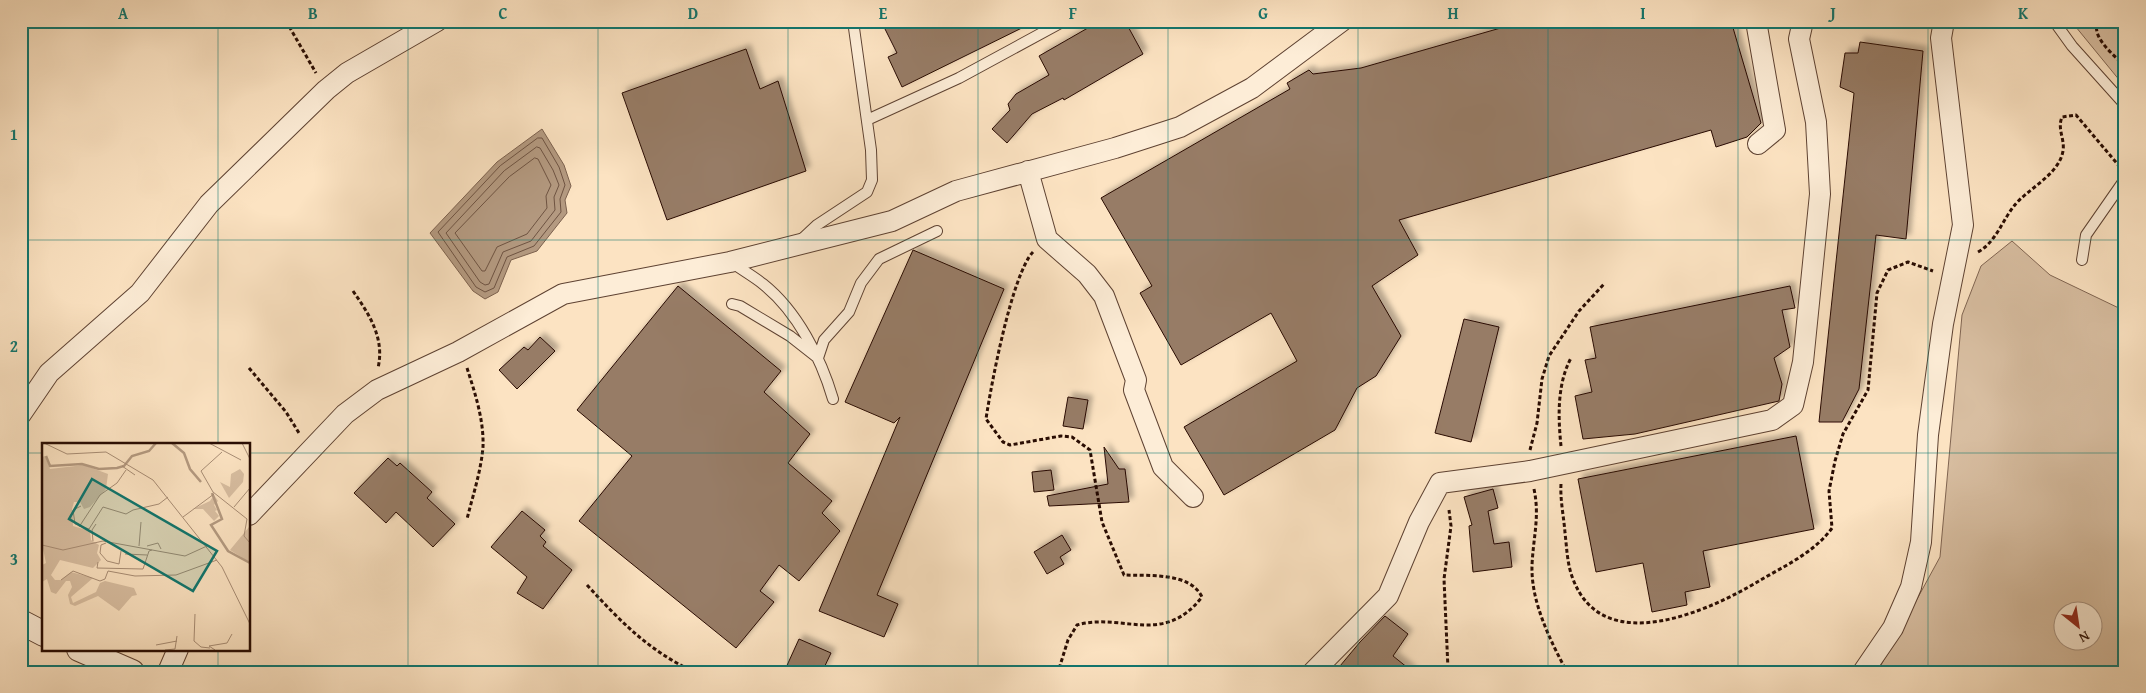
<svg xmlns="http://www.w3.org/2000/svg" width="2146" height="693" font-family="'Gentium Book Plus',serif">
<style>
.green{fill:#d8bea1;stroke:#806552;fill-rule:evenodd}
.water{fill:#b49a81;stroke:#7c614e}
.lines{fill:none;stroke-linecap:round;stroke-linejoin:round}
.shore{stroke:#6e5342;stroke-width:1}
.building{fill:#977c66;stroke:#290c02;filter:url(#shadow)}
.service-casing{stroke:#5e4232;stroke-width:12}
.minor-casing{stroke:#5e4232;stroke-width:22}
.tertiary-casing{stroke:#5e4232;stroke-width:26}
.path{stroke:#290c02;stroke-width:3;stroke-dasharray:4 2.5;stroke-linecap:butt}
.service{stroke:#fdedd7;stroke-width:10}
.minor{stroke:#fdedd7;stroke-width:20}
.tertiary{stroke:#fdedd7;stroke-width:24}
.grid{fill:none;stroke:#0f766e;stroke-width:1;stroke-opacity:0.55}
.inset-river{fill:none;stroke:#b49a81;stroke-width:2.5}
.inset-road{fill:none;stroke:#a88d75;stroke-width:1}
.view{fill:#0f766e;fill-opacity:0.15;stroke:#0f766e;stroke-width:2.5}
.inset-edge{fill:none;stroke:#290c02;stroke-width:2.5}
.neatline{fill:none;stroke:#0f766e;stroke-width:2}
.grid-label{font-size:16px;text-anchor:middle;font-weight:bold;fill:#0f766e}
</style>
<defs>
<filter id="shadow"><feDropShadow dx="4.5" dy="-4.5" stdDeviation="2.5" flood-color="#0004"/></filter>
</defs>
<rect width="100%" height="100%" fill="#fce3c2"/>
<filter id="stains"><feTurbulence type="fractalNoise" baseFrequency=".004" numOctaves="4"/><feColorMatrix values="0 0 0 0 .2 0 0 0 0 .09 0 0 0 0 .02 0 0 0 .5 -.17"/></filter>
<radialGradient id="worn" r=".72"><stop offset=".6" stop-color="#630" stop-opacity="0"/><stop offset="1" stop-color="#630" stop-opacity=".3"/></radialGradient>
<path class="green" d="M2071,21h54v66z
M2012,241l38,34 75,36v361h-241l-3,-7 59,-108 22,-242 19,-49zM2064,610h30v30h-30z"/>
<path class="water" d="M542,129l22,36 7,21 -6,14 2,13 -30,38 -26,9 -13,32 -13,7 -12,-8 -43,-58 67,-71z"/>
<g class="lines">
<path class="shore" d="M538,138h4l17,29 6,18 -5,14 1,13 -27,34 -27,11 -13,31 -9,4 -9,-5 -38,-55 62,-66z
M537,147l3,1 13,22 6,15 -5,12 1,13 -24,31 -28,11 -14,32 -4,1 -5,-3 -34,-49 58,-62z
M535,158l3,1 13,26 -5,11 1,12 -20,26 -30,13 -12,24h-3l-27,-38 54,-56z"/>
</g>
<path class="building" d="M881,21h155l-134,66 -14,-30 9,-4z
M1100,21h25l18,33 -79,46 -1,-2 -31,16 -25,29 -15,-14 18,-19 -2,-6 8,-10 33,-19 -10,-19z
M1525,21h206l30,102 -14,14 -31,10 -5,-17 -312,90 19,35 -46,31 29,50 -25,40 -19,12 -22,42 -111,65 -40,-68 113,-66 -26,-48 -90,52 -41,-72 12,-7 -51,-88 189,-109 -3,-6 22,-13 4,4 48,-6z
M1860,42l63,9 -17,188 -30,-4 -17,154 -17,33h-23l35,-329 -14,-6 5,-34h13z
M746,49l14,40 18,-8 28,90 -139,49 -45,-127z
M913,250l91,39 -127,306 21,9 -14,33 -65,-26 81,-194 -6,6 -49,-21z
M678,286l103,85 -17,21 46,42 -22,29 44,38 -10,12 18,18 -41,50 -20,-16 -19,26 14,11 -38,46 -157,-127 53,-65 -55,-46z
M1790,286l5,22 -13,2 8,37 -16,11 8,26 -3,17 -144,33 -52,5 -8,-43 17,-4 -7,-32 11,-2 -6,-31z
M1464,319l35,8 -28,115 -36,-9z
M540,337l15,14 -38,38 -18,-19 25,-23 4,3z
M1068,397l20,3 -5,29 -20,-3z
M1796,436l18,93 -111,22 7,36 -25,5 2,13 -35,7 -9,-49 -47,9 -18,-93z
M1104,447l15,22h6l4,33 -80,4 -2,-10 61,-12z
M388,458l9,8 3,-3 32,29 -5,6 28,26 -22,23 -37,-35 -10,11 -32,-30z
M1051,470l3,20 -20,2 -2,-20z
M1493,489l5,19 -10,3 6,33 15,-2 3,25 -39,5 -4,-46 3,-1 -8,-28z
M522,511l23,19 -5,6 6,6 -3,4 29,24 -29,39 -26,-16 10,-16 -36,-30z
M1062,535l9,15 -11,7 4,7 -17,10 -13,-22z
M1385,616l23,18 -15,22 20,16h-78l25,-30z
M799,639l32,14 -9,19h-38z"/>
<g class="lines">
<g class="service-casing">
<path id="service" d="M2054,21l18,25 53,59
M867,120l92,-42 105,-57
M801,240l16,-15 50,-33 5,-12 -1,-30 -18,-129
M2082,260l4,-25 39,-56
M731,262c11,8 22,14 32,22 34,27 58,74 70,115
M732,304l8,2 50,30 28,22 6,-18 25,-28 12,-29 18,-24 58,-28"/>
</g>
<g class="minor-casing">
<path id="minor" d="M1756,21l19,109 -17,14
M1028,171l19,68 40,35 17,22 32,84 -2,10 29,77 30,30
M21,414l28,-41 91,-80 69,-89 117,-114 21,-17 90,-52
M249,515l96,-101 32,-24 81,-38 105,-58 167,-32 162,-41 64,-30 159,-43 65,-21 72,-39 90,-67
M168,672l10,-23
M1313,672l75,-76 31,-74 21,-39 90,-12 242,-51 21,-15 10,-43 17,-168 -4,-72 -17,-83 4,-18
M1863,672l30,-44 18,-41 10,-45 7,-107 15,-111 20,-99 -22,-187 3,-17"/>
</g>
<g class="tertiary-casing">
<path id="tertiary" d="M21,622l23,12
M79,649l53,23"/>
</g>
<path class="path" d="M286,21l30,52
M2098,21c-8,16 17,35 27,45
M2122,21l3,3
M1033,252c-21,22 -42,133 -47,167l17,23 7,3 51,-9 11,1 18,13 12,72 22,53c25,1 66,-3 78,22 -39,50 -80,15 -125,28l-9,15 -10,32
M1978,252c18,-10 24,-31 36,-46 13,-17 45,-31 49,-55 2,-12 -6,-22 -1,-34l14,-2 44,52
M353,291c16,23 32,47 25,77
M249,368l37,44 13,21
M467,368c8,25 17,52 16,79 -2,24 -10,48 -16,72
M1561,446c-3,-29 -4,-62 10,-88
M1530,450l7,-27 5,-44 7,-23 30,-45 26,-28
M1561,484c-1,16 3,34 4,49 2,16 2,31 8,46 30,80 136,32 186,2 25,-15 55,-28 73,-53l-3,-37 6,-30 8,-27 25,-44 9,-97 11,-23 20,-8 25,9
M1534,489c6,28 -1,49 -2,77 -1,36 18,74 35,106
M587,585c34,37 61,65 107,87
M1448,669l-4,-90 7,-53 -2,-16"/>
<use href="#service" class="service"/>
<use href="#minor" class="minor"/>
<use href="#tertiary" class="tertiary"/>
</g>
<path class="grid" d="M218,21v423M408,21v651M598,21v651M788,21v651M978,21v651M1168,21v651M1358,21v651M1548,21v651M1738,21v651M1928,21v651M21,240h2104M21,453h23M249,453h1876M218,649v23"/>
<g transform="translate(42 443)">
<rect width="208" height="208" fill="#fce3c2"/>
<path d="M3,13l5,13 34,-4 24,9 -2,15 -16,18 -6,2 -4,-7h-6l-2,7 1,17 17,5 1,9 8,5 -2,8 4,7 -8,8 -33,-8 -9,15 4,5h6l10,-8 22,6 -22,19 2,6 23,-11 4,-9 5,-2 29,7 3,7 -5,1 -13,15 -21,-15 -23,10 -5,-2 -2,-9 4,-8 -2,-6h-4l-10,13 -5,-2 -4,-13 -5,3v-17l4,-2 -4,-19v-87zM198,26l4,5 -1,8 -14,16 -9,-16 10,5 1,-13zM172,52l4,6 -4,4 3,5 -2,1 4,5 -5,5 -11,-12h-10l17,-8zM207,84v35l-19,-12z" fill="#d8bea1"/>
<path class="inset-river" d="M130,0l12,10 6,16 11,13M4,13l4,10 32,-2 17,5 18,-1 7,-2 8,-10 17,-5 7,-8M170,50l10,26 -11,6 17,26 22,12"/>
<path class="inset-road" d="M2,0l23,11 39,-2 47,28 69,87 28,57M167,0l32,17M200,0l8,16M180,9l-21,19 12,21 34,27 -3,17 6,7M80,23l13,9M39,63l-8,4 2,14 14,5 14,-22 23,7 7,-4 26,-6 9,-7M192,64l16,-19M141,74l31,-23M37,84l21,-32 17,-12 9,-13M51,98l-1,-11 4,-6M64,100l-5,2 -1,8 7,8 12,3 2,-13M0,102l21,5 40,-9 82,15 22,-10M97,103l2,-24M105,103l11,-3 3,6M83,111l22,1M56,119l-1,6 46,1 6,-18 3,-1M19,137l12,-9 27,10 5,-2 3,-8 27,5 41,-1 41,-15M153,171l-1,27 7,6 9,1M114,202l21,-4M123,207l10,-1 2,-13M173,207l-6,-4 18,-3 5,-9"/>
<path class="view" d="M50,36l125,72 -24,40 -124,-72z"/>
<rect width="208" height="208" class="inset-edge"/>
</g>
<rect width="2146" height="693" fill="none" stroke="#fce3c2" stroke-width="55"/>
<g transform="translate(2078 626) rotate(150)"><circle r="24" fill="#fdedd7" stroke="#a89382"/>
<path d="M0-4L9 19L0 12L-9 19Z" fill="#8f2418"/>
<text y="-8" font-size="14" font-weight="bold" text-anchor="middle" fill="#290c02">N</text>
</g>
<rect x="28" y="28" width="2090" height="638" class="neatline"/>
<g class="grid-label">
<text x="123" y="19">A</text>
<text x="313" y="19">B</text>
<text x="503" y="19">C</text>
<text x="693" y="19">D</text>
<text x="883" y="19">E</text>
<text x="1073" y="19">F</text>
<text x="1263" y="19">G</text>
<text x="1453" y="19">H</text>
<text x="1643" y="19">I</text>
<text x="1833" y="19">J</text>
<text x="2023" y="19">K</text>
<text x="14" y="140">1</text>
<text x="14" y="352">2</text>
<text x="14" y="565">3</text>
</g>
<rect width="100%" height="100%" filter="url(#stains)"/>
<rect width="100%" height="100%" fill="url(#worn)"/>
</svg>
